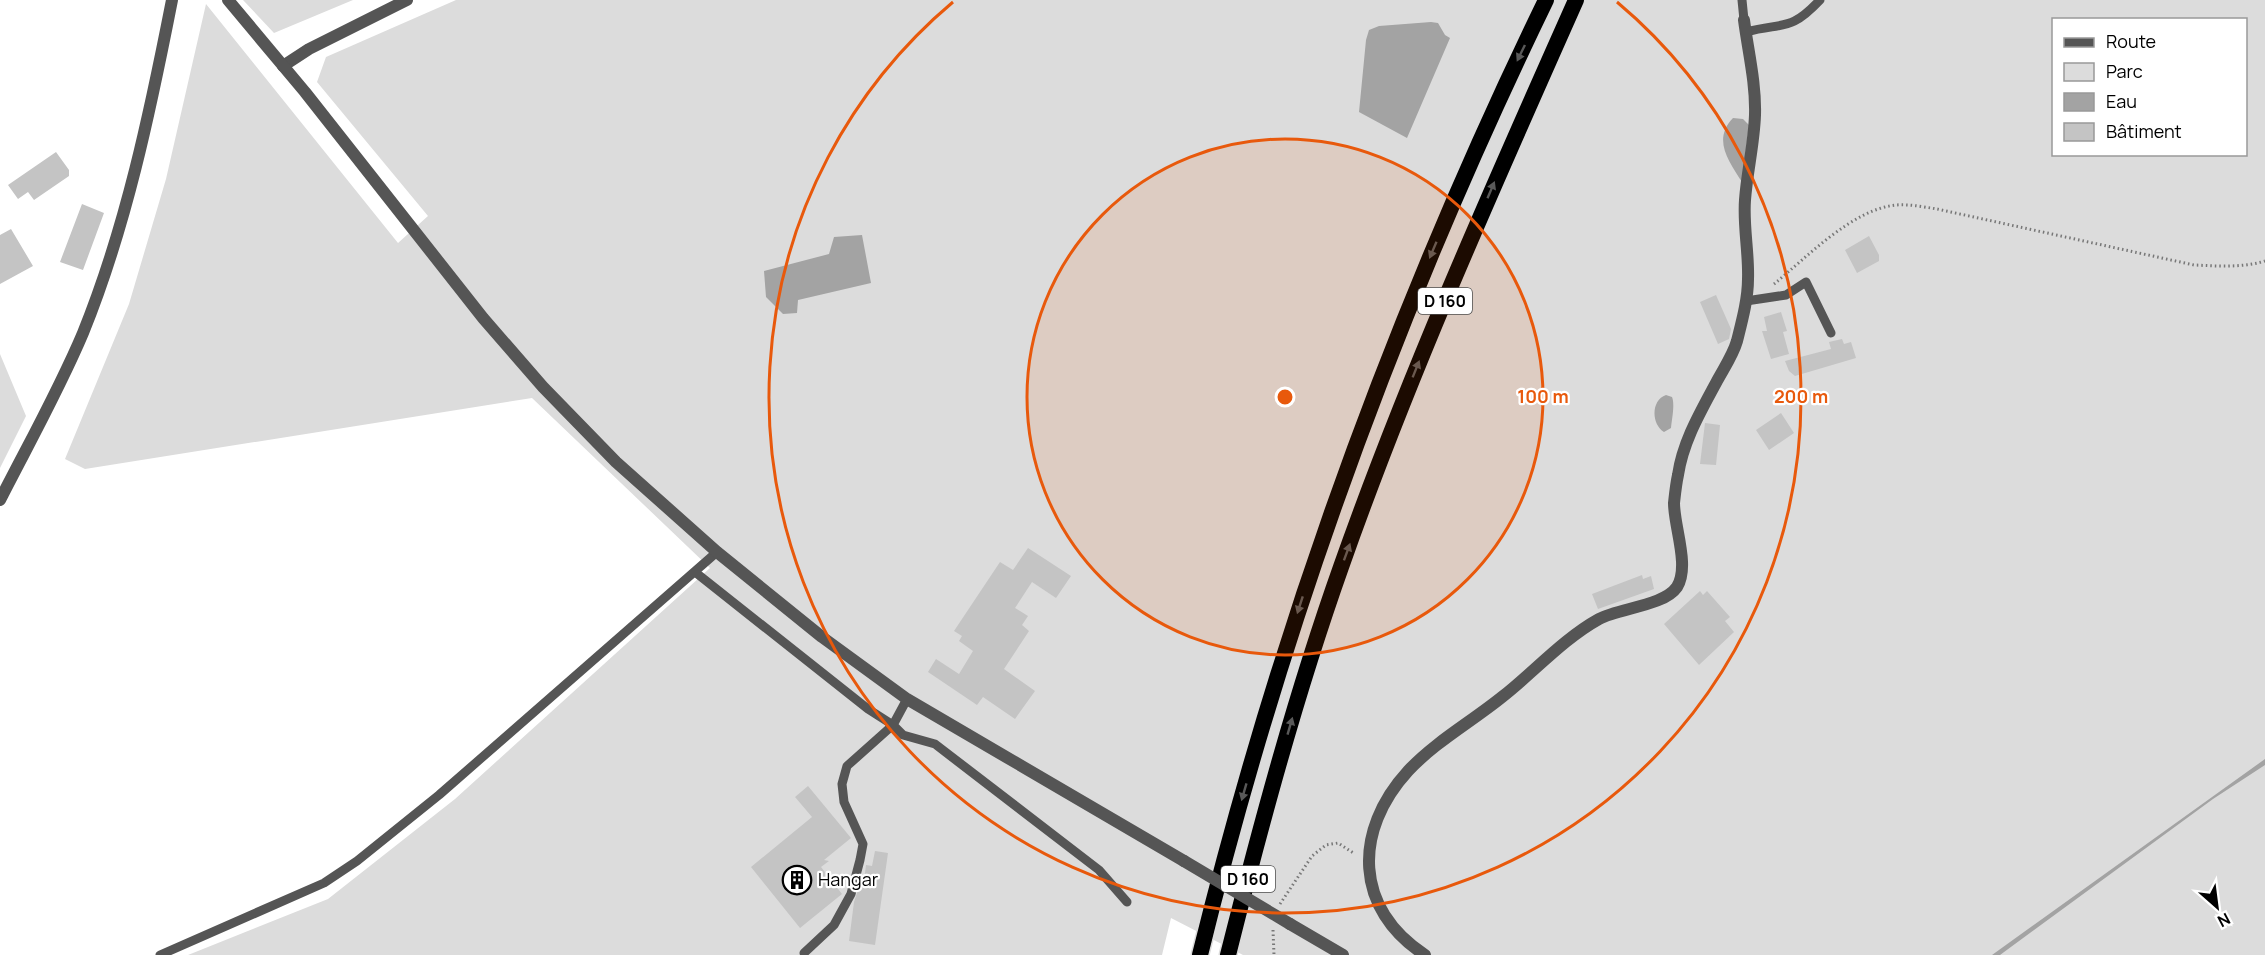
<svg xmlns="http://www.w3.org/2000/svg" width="2265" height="955" font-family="Manrope,sans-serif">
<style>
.green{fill:#dcdcdc;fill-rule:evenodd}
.water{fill:#a3a3a3}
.building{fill:#c4c4c4}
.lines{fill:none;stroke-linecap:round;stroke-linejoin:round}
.trunk-casing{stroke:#dbdbdb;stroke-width:19}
.path{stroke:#777;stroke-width:3;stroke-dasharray:1.5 3;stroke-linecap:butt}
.service{stroke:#555;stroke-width:9}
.minor{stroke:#555;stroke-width:12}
.tertiary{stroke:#555;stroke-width:12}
.trunk{stroke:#000;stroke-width:16}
.tertiary-bridge{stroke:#555;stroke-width:12}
.oneway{fill:#595959}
.ring{fill:none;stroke:#e8590c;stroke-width:3}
.labels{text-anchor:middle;stroke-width:4.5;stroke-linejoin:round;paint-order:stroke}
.shield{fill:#fff;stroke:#4c4c4c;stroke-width:1.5}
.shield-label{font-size:16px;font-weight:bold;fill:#000}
.poi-label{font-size:18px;fill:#000;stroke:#fff;text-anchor:start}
.centre{fill:#e8590c;stroke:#fff;stroke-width:3}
.ring-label{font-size:18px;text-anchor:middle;font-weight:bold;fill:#e8590c;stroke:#fff;stroke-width:4.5;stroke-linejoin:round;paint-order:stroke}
</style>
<rect width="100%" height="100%" fill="#fff"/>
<path class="green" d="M243,0h110l-79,33z
M456,0h1809v955h-1022l-72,-37 -9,37h-974l140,-56 127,-100 255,-231 -178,-170 -447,71 -20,-10 64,-155 37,-125 40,-175 192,239 30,-27 -111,-134 9,-25zM2054,20h192v134h-192z
M0,354l26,62 -26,52z"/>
<path class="water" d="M1431,22l7,1 7,12 5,3 -43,100 -48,-26 7,-72 3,-10 10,-4z
M1733,118l10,1 6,6 -7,57c-13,-21 -30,-42 -9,-64z
M862,235l9,48 -73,17 -1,13 -14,1 -17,-17 -2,-26 65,-17 5,-17z
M1666,395l6,2c3,7 0,22 -1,31l-7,4c-13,-8 -13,-32 2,-37z
M2265,759v6l-52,34 -213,156h-8z"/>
<path class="building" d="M56,152l13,18v6l-35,24 -6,-8 -10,7 -10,-14z
M82,204l22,9 -21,57 -23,-8z
M11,229l22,37 -33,18v-49z
M1869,236l10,19v6l-22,12 -12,-23z
M1716,295l15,34 -2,10 -11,5 -18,-42z
M1781,312l6,19 -4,1 6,22 -18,5 -9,-28h5l-3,-14z
M1842,339l2,5 7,-2 5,16 -61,18 -6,-5 -4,-10 46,-12 -2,-7z
M1781,413l13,20 -25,17 -13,-20z
M1705,423l15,2 -4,40 -16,-1z
M1028,548l43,28 -15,22 -24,-16 -17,26 13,8 -6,9 7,6 -25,38 31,22 -20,28 -32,-22 -6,8 -49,-33 8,-13 23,15 14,-23 -14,-10 3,-5 -8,-5 46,-69 13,8z
M1642,575l1,4 8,-3 3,13 -56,20 -6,-15z
M1700,591l3,4 4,-4 23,26 -5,4 9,11 -35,33 -35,-41z
M808,786l43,52 -27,22 5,1 -8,6 21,27 -42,34 -49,-61 61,-50 -17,-20z
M875,851l13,2 -13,92 -26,-4 5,-39 7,-21h3l2,-16 6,1z"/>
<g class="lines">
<g class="trunk-casing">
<path id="trunk" d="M1200,955c81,-330 198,-650 346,-955
M1228,955c33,-131 68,-261 113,-388 68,-193 152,-380 235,-567"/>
</g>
<path class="path" d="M1774,284c33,-27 79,-75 122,-79 14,-1 28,2 41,4l257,56c24,1 48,3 71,-4
M1280,904l32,-48 14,-11 12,-2 17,11
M1273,930l1,25"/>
<path class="service" d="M1742,0l2,20
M1746,32c38,-10 44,0 74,-32
M1746,301l40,-6 20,-13 25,51
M695,572l173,137 25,16 10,10 32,9 164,126 28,32
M804,953l30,-28 17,-31 9,-34 3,-16 -19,-42 -2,-18 5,-18 46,-41 14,-26
M160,955l164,-72 33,-22 82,-66 278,-243"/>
<path class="minor" d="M283,66l26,-17 98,-49
M0,500c28,-55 59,-110 83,-167 43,-106 67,-221 89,-333
M1425,955c-71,-46 -72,-124 -17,-184 27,-29 63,-49 94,-74 32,-25 61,-58 97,-78 20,-11 65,-13 78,-32 13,-21 -3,-60 -3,-84 1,-9 2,-19 4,-28 5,-34 23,-64 39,-94 7,-13 16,-26 20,-40 5,-20 11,-42 11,-62 1,-26 -5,-53 -3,-79 2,-28 9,-56 10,-85 1,-32 -7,-64 -11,-95"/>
<path class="tertiary" d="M228,0l77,92 178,226 60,69 73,75 101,90 105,85 85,62 277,162
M1290,924l53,31"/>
<use href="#trunk" class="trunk"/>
<path class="tertiary-bridge" d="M1184,861l106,63"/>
</g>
<defs><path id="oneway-solid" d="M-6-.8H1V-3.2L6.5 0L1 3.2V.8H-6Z" transform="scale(1.5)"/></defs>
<g class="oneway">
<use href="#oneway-solid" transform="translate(1521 53) rotate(116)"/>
<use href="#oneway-solid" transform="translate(1491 190) rotate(-67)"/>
<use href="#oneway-solid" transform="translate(1433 250) rotate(113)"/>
<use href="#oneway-solid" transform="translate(1416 369) rotate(-68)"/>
<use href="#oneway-solid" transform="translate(1347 552) rotate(-70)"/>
<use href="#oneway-solid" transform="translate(1300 605) rotate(108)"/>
<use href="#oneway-solid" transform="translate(1290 726) rotate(-74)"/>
<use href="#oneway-solid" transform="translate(1244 792) rotate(106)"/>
</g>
<circle cx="1285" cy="397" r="258" fill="#e8590c" fill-opacity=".12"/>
<g class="ring">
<circle cx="1285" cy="397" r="258"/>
<path d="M1617 2A516 516 0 1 1 953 2"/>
</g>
<defs>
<g id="building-ring" transform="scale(1.5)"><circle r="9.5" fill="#fff" stroke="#000" stroke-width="1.5"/><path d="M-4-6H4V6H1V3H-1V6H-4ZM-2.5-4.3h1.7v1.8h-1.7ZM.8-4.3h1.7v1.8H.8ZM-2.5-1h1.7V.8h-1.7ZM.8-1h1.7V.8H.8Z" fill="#000"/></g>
</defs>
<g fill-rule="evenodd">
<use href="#building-ring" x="797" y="880"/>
</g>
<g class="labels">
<g class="shield">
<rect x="1418" y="288" width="54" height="26" rx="4.5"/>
<rect x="1221" y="866" width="54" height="26" rx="4.5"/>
</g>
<g class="shield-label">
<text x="1445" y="307">D 160</text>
<text x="1248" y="885">D 160</text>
</g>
<g class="poi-label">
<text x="818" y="886">Hangar</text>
</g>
</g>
<circle cx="1285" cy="397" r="9" class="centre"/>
<g class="ring-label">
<text x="1543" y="403">100 m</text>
<text x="1801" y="403">200 m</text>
</g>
<rect x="2052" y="18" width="195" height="138" fill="#ffffff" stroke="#999999" stroke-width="1.5"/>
<rect x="2064" y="38" width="30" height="9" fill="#555555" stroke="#999999" stroke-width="1.5"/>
<text x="2106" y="48" font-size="18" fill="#000000">Route</text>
<rect x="2064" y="63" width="30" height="18" fill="#dcdcdc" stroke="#999999" stroke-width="1.5"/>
<text x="2106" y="78" font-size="18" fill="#000000">Parc</text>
<rect x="2064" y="93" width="30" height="18" fill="#a3a3a3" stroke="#999999" stroke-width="1.5"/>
<text x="2106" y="108" font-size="18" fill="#000000">Eau</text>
<rect x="2064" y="123" width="30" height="18" fill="#c4c4c4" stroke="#999999" stroke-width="1.5"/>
<text x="2106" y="138" font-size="18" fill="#000000">Bâtiment</text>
<g transform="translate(2217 907) rotate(152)" stroke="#ffffff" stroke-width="4.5" paint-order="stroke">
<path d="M0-4.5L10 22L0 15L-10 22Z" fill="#000000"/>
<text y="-9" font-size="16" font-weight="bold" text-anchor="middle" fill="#000000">N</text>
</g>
</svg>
